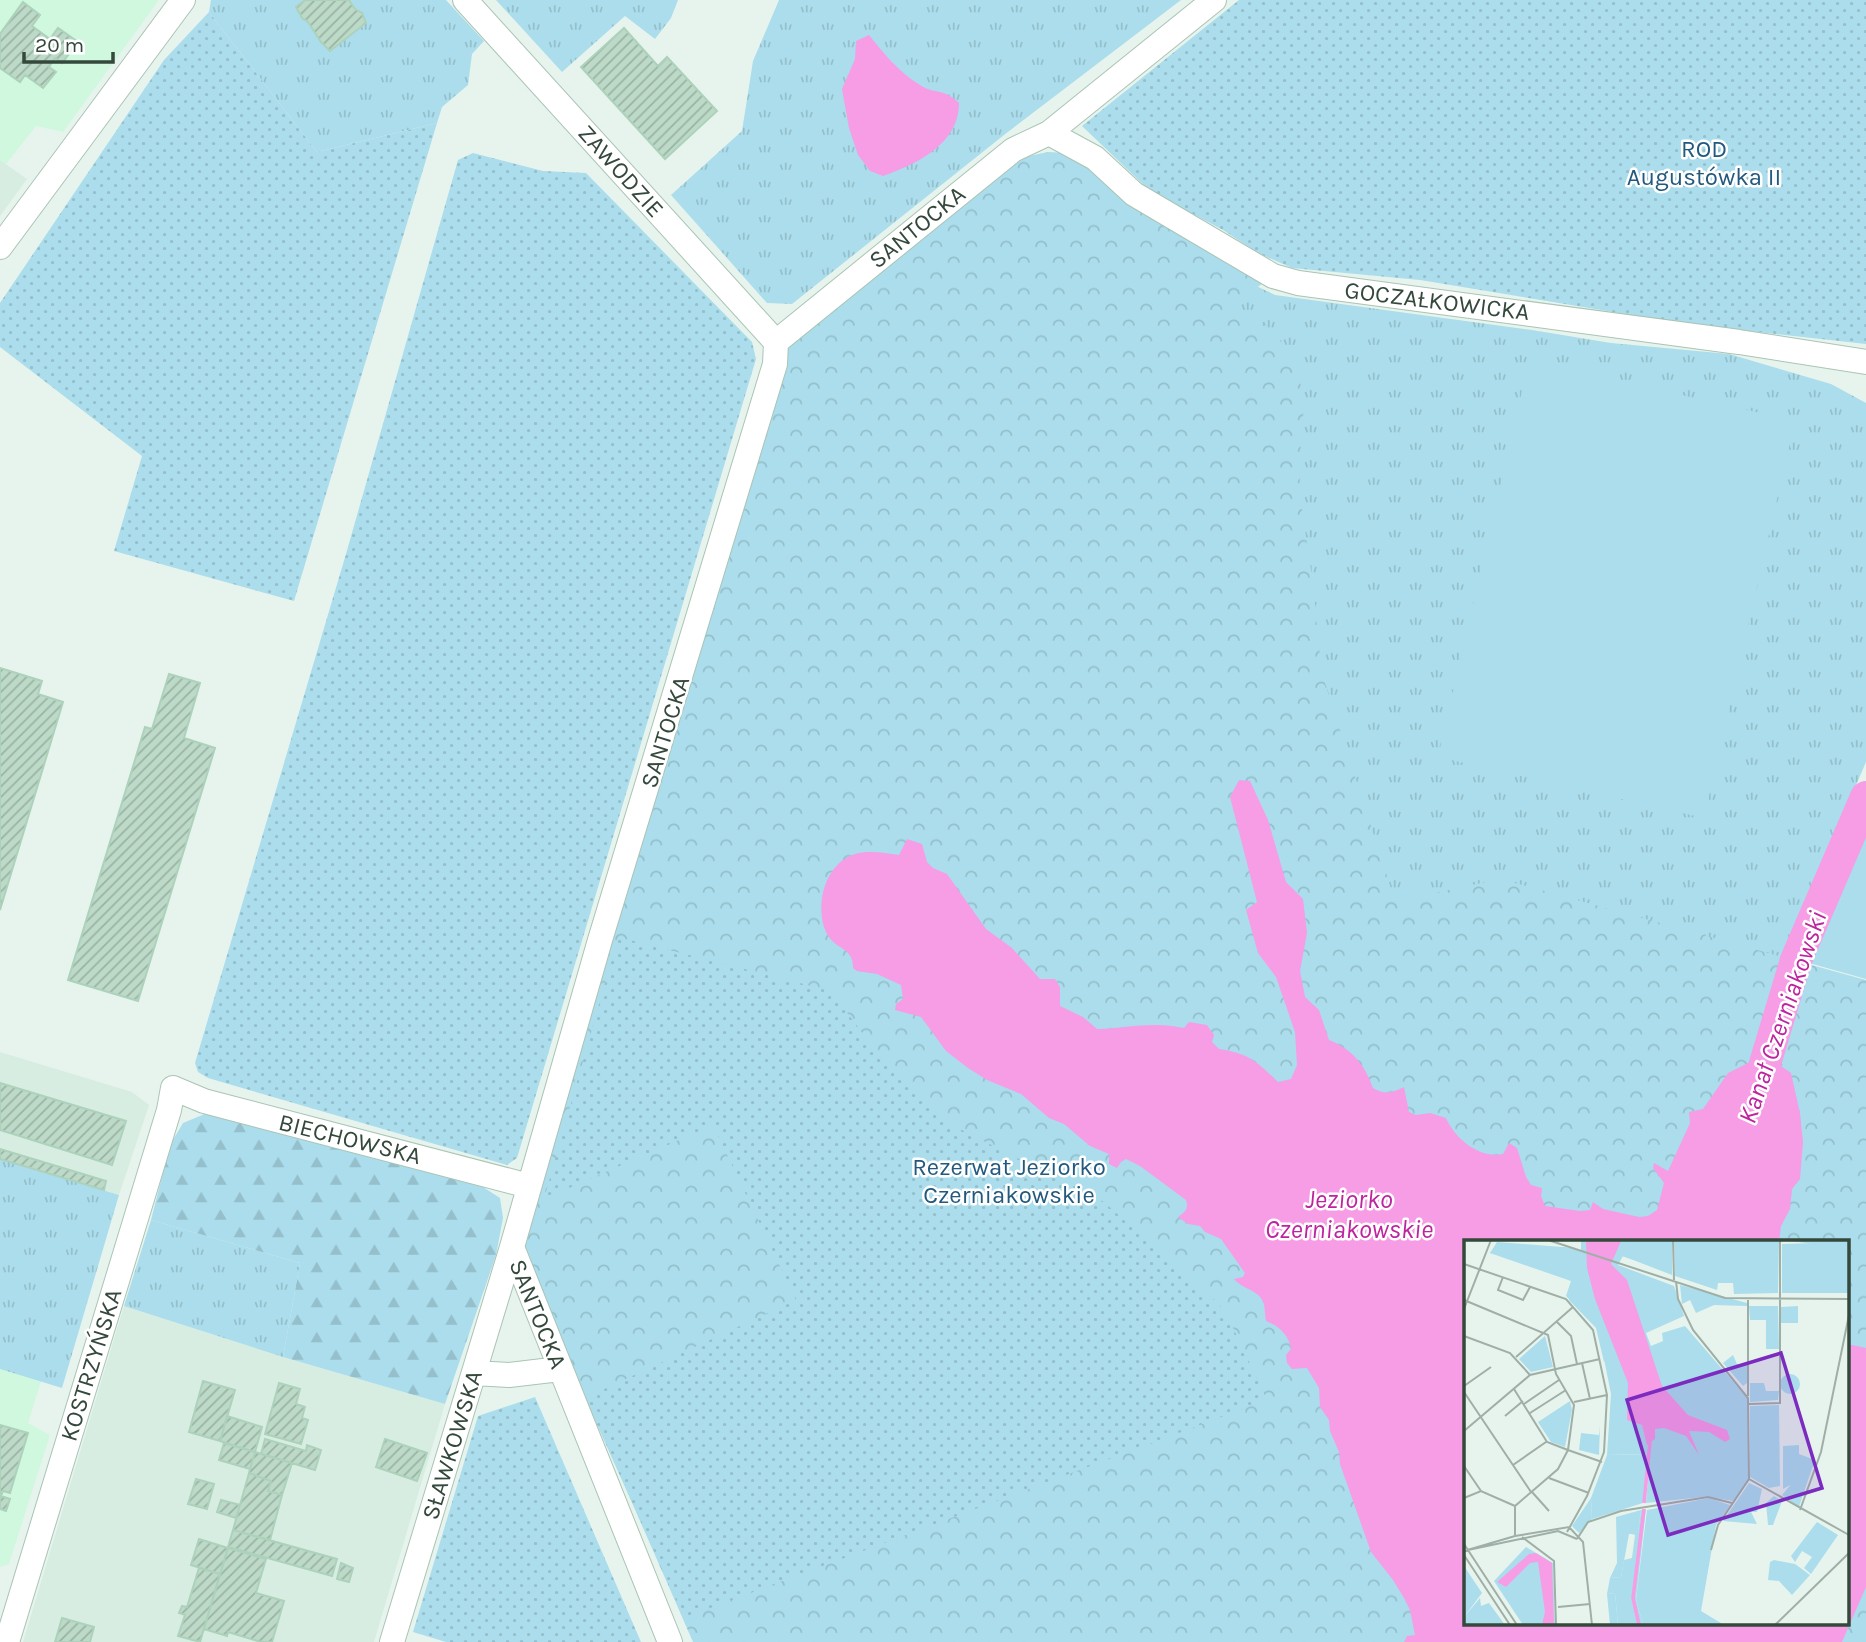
<svg xmlns="http://www.w3.org/2000/svg" width="1866" height="1642" font-family="Karla,sans-serif">
<style>
.residential{fill:#d7ede1}
.commercial{fill:#cff8de}
.grass{fill:url(#grass-tufts)}
.forest{fill:url(#forest-firs)}
.park{fill:url(#park-crowns);fill-rule:evenodd}
.garden{fill:url(#garden-dots)}
.pitch{fill:#abddec}
.water{fill:#f69de5}
.lines{fill:none;stroke-linecap:round;stroke-linejoin:round}
.canal{stroke:#f69de5;stroke-width:32}
.building{fill:url(#building-hatch);stroke:#add2bb;stroke-width:2}
.street-casing{stroke:#aac4b5;stroke-width:26}
.street{stroke:#fff;stroke-width:24}
.labels{text-anchor:middle;stroke-width:5;stroke-linejoin:round;paint-order:stroke}
.park-label{font-size:24px;fill:#23597e;stroke:#fff}
.street-label{font-size:24px;fill:#34483c;stroke:#fff}
.water-label{font-size:26px;font-style:italic;fill:#bd249e;stroke:#fff}
.inset-river{fill:none;stroke:#f69de5;stroke-width:3.5}
.inset-road{fill:none;stroke:#9fafa6;stroke-width:2}
.view{fill:#7b2cbf;fill-opacity:0.15;stroke:#7b2cbf;stroke-width:3.5}
.inset-edge{fill:none;stroke:#34483c;stroke-width:3.5}
</style>
<defs>
<pattern id="grass-tufts" width="24" height="20" patternUnits="userSpaceOnUse" patternTransform="scale(1.75)"><rect width="24" height="20" fill="#abddec"/><path d="M3 7l-1-3M5 7V3M7 7l1-3M15 17l-1-3M17 17v-4M19 17l1-3" fill="none" stroke="#94bfcb"/></pattern>
<pattern id="forest-firs" width="22" height="20" patternUnits="userSpaceOnUse" patternTransform="scale(1.75)"><rect width="22" height="20" fill="#abddec"/><path d="M5 1l3.5 6h-7zM16 11l3.5 6h-7z" fill="#94bfcb"/></pattern>
<pattern id="park-crowns" width="20" height="18" patternUnits="userSpaceOnUse" patternTransform="scale(1.75)"><rect width="20" height="18" fill="#abddec"/><path d="M2 6a3 3 0 1 1 6 0M12 15a3 3 0 1 1 6 0" fill="none" stroke="#94bfcb"/></pattern>
<pattern id="garden-dots" width="8" height="8" patternUnits="userSpaceOnUse" patternTransform="scale(1.75)"><rect width="8" height="8" fill="#abddec"/><path d="M2 2h.1M6 6h.1" fill="none" stroke="#94bfcb" stroke-width="1.8" stroke-linecap="round"/></pattern>
<pattern id="building-hatch" width="6" height="6" patternUnits="userSpaceOnUse" patternTransform="scale(1.75)"><rect width="6" height="6" fill="#bddac8"/><path d="M-1 1l2-2M0 6l6-6M5 7l2-2" fill="none" stroke="#9ab3a4"/></pattern>
</defs>
<rect width="100%" height="100%" fill="#e6f4ed"/>
<path class="residential" d="M0,160l27,19 -27,37z
M0,1052l132,40 17,13 -30,90 -119,-36z
M124,1306l159,51 162,47 -71,238h-351z"/>
<path class="commercial" d="M0,0h159l-96,132 -27,-6 -30,38 -6,-4z
M0,1369l41,12 -13,42 22,12 -41,129 -9,3z"/>
<path class="grass" d="M211,0h235l38,41 -12,13 -4,31 -26,22 -5,16 -120,29 -108,-140z
M496,0h182l-7,18 -16,21 -30,-23 -63,56z
M779,0h402l-177,135 -212,169 -25,-1 -96,-108 71,-64 11,-70z
M1252,284l23,11 257,35 79,13 118,11 102,30 35,19v359l-84,195 4,17 -1007,-179 238,-334z
M0,1159l119,36 -57,193 -62,-19z
M151,1220l149,43 -17,94 -159,-51z"/>
<path class="forest" d="M207,1113l276,74 17,11 3,20 -7,37 -51,149 -162,-47 17,-94 -149,-43 19,-75 13,-22z"/>
<path class="park" d="M1048,152l20,1 199,127 -46,35 20,-3 17,7 28,26 11,18 7,43 -5,60 2,37 13,87 4,52 7,41 70,218 106,-22 365,101v662h-1173l-178,-407 266,-896 216,-166 32,-17zM1465,1241h382v382h-382z"/>
<path class="garden" d="M1239,0h627v344l-180,-20 -266,-44 -128,-12 -34,-15 -35,-23 -73,-39 -68,-65z
M209,12l108,140 120,-29 -143,478 -180,-50 28,-95 -142,-109v-44l164,-243z
M473,153l70,18 43,2 166,169 4,17 -239,799 -10,7 -299,-87 -10,-6 -3,-9 151,-509 112,-394z
M618,937l213,54 44,59 75,74 154,78 115,102 8,11 40,85 -583,218 -99,-220 211,-98 -83,-175 -169,74z
M535,1397l106,245h-195l-33,-10 65,-216z"/>
<path class="pitch" d="M1529,360l266,61 -91,397 -266,-61z
M1866,833v146l-57,-16z"/>
<path class="water" d="M869,35c15,19 30,37 51,50 15,10 22,2 39,18 0,41 -42,61 -76,73l-13,-5 -12,-16 -9,-27 -7,-39 13,-30 1,-18z
M1239,780l11,1 18,39 18,62 17,17 4,34 -7,38 5,26 14,13 10,30c23,9 36,25 44,48 12,7 19,5 31,-1l5,25 7,3 14,-2 16,5c9,21 34,41 57,36l6,-11 8,5 9,29 5,8 11,3 -1,8 4,10 35,5 10,-1 3,-8 10,7 36,8 9,-1 9,-6 7,-27 -11,-15 1,-5 14,8 22,-48 -1,-11 14,-3 25,-36 20,-10 20,-6 23,16 9,40 3,29 -3,37 -8,10 -2,20 -9,17 -2,15h-314v382h382v-279l19,4v239l-24,55h-438l3,-6 8,-1 -5,-25 -6,-12 -11,-18 -22,-28 -31,-88 -1,-12 -9,-21 -1,-11 -9,-13 -1,-19 -12,-20 -15,1 -5,-6 -1,-8 5,-6c-2,-14 -12,-23 -25,-28 -1,-5 -1,-11 -2,-17 -5,-15 -21,-14 -30,-25l9,-2 2,-4 -24,-34 -16,-7 -5,-6 -12,-2 -10,-7c7,-5 11,-8 8,-17l-46,-34 -14,-7 -5,3 -4,6 -8,-4v-10l-19,-8 -26,-22 -15,-6 -28,-24 -34,-14 -19,-12 -22,-17 -25,-34 -26,-7 1,-6 7,-5 -2,-14 -24,-11 -20,-3 -4,-3c1,-23 -22,-17 -29,-41 -8,-26 2,-64 31,-73 14,-4 30,-1 44,1l8,-16 15,5 5,18 6,6 14,6 39,55 26,19 28,31h15l5,8v19l23,11 14,12c30,-1 57,-8 87,-1l5,-6 18,3 7,10 -2,7 7,7c31,5 37,12 59,33l13,-3 6,-14 -2,-33 -19,-55 -18,-24 -12,-43 11,-8 -27,-105z"/>
<g class="lines">
<path class="canal" d="M1755,1097l41,-137 70,-163"/>
</g>
<path class="building" d="M305,0h44l6,9 7,4 4,10 -36,28 -9,-9 -13,-20 -6,-4 -6,-11z
M23,2l17,13 -8,11 18,13 8,-11 20,14 -16,21 -7,-5 -6,9 7,5 -13,16 -18,-13 -5,7 -20,-14v-34z
M624,28l34,38 9,-9 50,54 -52,48 -84,-92z
M0,668l42,13 -4,13 25,8 -63,208z
M169,674l31,9 -16,55 31,10 -77,253 -70,-21 77,-253 7,2z
M0,1083l126,38 -14,44 -112,-35z
M0,1149l106,32 -2,9 -104,-31z
M203,1381l32,9 -15,51 -31,-9z
M279,1383l21,6 -4,15 9,3 -3,11 6,2 -7,24 -36,-10z
M227,1416l35,11 -7,25 -35,-11z
M0,1425l28,8 -18,60 -7,-2 -2,5 9,3 -4,12 -6,-2z
M265,1439l41,12 1,-6 14,5 -6,20 -54,-16z
M385,1439l42,14 -10,28 -41,-14z
M224,1443l31,9 -5,17 -31,-9z
M255,1452l37,11 -10,32 -14,-4 3,-10 -22,-8z
M249,1473l22,8 -3,10 14,4 -12,45 -37,-10z
M196,1479l18,5 -7,25 -19,-5z
M221,1500l19,5 -4,13 -19,-6z
M233,1530l104,29 -5,17 -104,-29z
M199,1539l29,9 -8,26 -29,-9z
M228,1548l38,11 -10,34 28,8 -12,41h-11l-33,-10 -1,4 -23,-7z
M341,1563l12,5 -4,14 -12,-3z
M199,1568l21,6 -20,68 -22,-6 7,-21 -6,-2 3,-7 5,1z
M62,1618l32,9 -4,15h-35z"/>
<g class="lines">
<g class="street-casing">
<path id="street" d="M465,0l311,342
M1049,133l46,25 39,36 139,82 25,7 441,59 127,20
M0,247l183,-247
M474,1373l35,2 51,-6
M7,1642l162,-532 4,-22 31,13 325,85
M392,1642l120,-395
M670,1642l-158,-395 88,-307 175,-576 1,-22 237,-192 36,-17 165,-133"/>
</g>
<use href="#street" class="street"/>
</g>
<g class="labels">
<g class="park-label">
<text x="1704" y="157">ROD<tspan x="1704" dy="28">Augustówka II</tspan></text>
<text x="1009" y="1175">Rezerwat Jeziorko<tspan x="1009" dy="28">Czerniakowskie</tspan></text>
</g>
<g class="street-label">
<text transform="translate(621 171) rotate(48)" y="8">ZAWODZIE</text>
<text transform="translate(917 227) rotate(-39)" y="8">SANTOCKA</text>
<text transform="translate(1437 301) rotate(7)" y="8">GOCZAŁKOWICKA</text>
<text transform="translate(665 732) rotate(-73)" y="8">SANTOCKA</text>
<text transform="translate(350 1139) rotate(14)" y="8">BIECHOWSKA</text>
<text transform="translate(538 1314) rotate(68)" y="8">SANTOCKA</text>
<text transform="translate(91 1365) rotate(-73)" y="8">KOSTRZYŃSKA</text>
<text transform="translate(452 1445) rotate(-73)" y="8">SŁAWKOWSKA</text>
</g>
<g class="water-label">
<text transform="translate(1782 1017) rotate(-71)" y="9">Kanał Czerniakowski</text>
<text x="1349" y="1208">Jeziorko<tspan x="1349" dy="30">Czerniakowskie</tspan></text>
</g>
</g>
<g transform="translate(1464 1240)">
<rect width="385" height="385" fill="#e6f4ed"/>
<path d="M33,2l78,6 8,49 29,58 -8,7 -8,-34 -27,-28 5,-19 -53,-22 -31,-6zM351,3v11h-33v-10zM216,45l67,18v3l-33,-1 -18,8 -6,-13 -8,4zM285,66h29l1,43h-13v-29h-16zM334,66v17h-17v-16zM316 144a10 10 0 1 1 20 0a10 10 0 1 1-20 0ZM215,204l41,30 -8,22 -66,7 4,-50zM285,243l13,6 -5,23h-6l6,12 -34,-3zM328,243l12,9 -5,15 -17,-12zM310,256l8,5 -9,24h-5l-2,-22zM182,269l-10,90 7,26h-25l-3,-32 -8,1 3,-16 11,-1 3,-17 8,-2 3,-23 -6,-2 9,-1 3,-22zM353,282l21,13 -27,39 -7,-6 8,-11 -10,-6 -7,11 -4,-6zM310,320l21,4 15,11 -18,20 -13,-14 -11,-1 2,-18zM16,358l1,8 8,-3 16,22h-41v-8z" fill="#abddec"/>
<path d="M286,143h14l2,8h13l-1,9 -28,2zM177,270l-3,23 -9,1 -8,43 -11,1 7,-15 -1,-46zM151,353l3,32h-8l-3,-31z" fill="#abddec"/>
<path d="M117,0h91v35l-49,-19 -5,9 56,21 10,30 -38,17 5,13 12,-5 -1,-8 23,-7 63,73 1,81 -16,21 -23,-4 -26,-48 -8,4 -69,2 4,-61 -13,-65 -32,-33 5,-15 -81,-28 5,-6 17,7 51,-7 18,4zM81,96l8,31 -22,5 -12,-13zM127,258l1,21 -13,14 -7,-7zM62,307l27,16 2,62h-32l-29,-44zM0,326l18,27 -18,24z" fill="#abddec"/>
<path d="M161,0h47l-1,33 -49,-17zM210,0h105l-1,53 -44,1 -1,-11h-15l-1,7 -42,-14zM318,0h67v53h-67v-39l33,-1 -1,-9zM269,115l4,9h10v19l-4,3 -20,-23zM261,132l13,16 -14,13 11,12 12,-10v23l-19,1 -46,-22zM315,165l1,81 -11,2 -19,-11v-71zM335,205v9l16,6 -11,32 -12,-8 -9,5v-43zM245,258l21,7 -14,20 -15,86 23,14h-81l-7,-26 11,-89z" fill="#abddec"/>
<path d="M106,161l2,9 -7,37 -14,-5 -13,-20zM136,186l-1,29 -20,-5 2,-17 18,2zM185,214l-6,49 -51,16 -1,-21 16,-43zM220,222l3,35 -24,2 -2,-36z" fill="#abddec"/>
<path d="M122,0l35,1 -10,23 16,16 35,106 26,29 39,15 3,9 -5,3 -16,-10 -20,-1 10,24 -13,-19 -22,-8 -9,1v10l-8,6 -5,-20 -15,-5 1,-37 -33,-84 -8,-31zM72,313l16,10 2,62h-12l3,-13 -7,-50 -8,1 -24,24 -9,-5 32,-28z" fill="#f69de5"/>
<path class="inset-river" d="M180,263l6,-61M175,385l-6,-27 11,-89"/>
<path class="inset-road" d="M84,0l177,58 124,1M209,0l1,40M0,24l102,35 27,31 14,65 -3,57 -17,44 -20,36M39,37l-5,13 25,10 7,-13M212,41l2,18 15,31 55,68 1,81 -31,46 -7,25M0,60l84,35 8,39 18,31 -6,45 -21,-8 -33,-53M284,60v96M0,69l27,-69M93,82l14,14 6,28M0,96l46,17 20,22M52,117l57,-50M118,123l8,36M0,146l27,-19M0,152l67,100M110,162l33,-7M60,164l35,-24M285,164l31,-1v-163M66,173l36,-23M41,176l18,-15M0,191l66,-56 70,-16M49,225l33,-23M0,226l17,25M85,238l40,15M285,239l100,56M68,252l17,19M0,258l17,-7 34,15 43,-37 10,-19 34,12M336,270l21,-58 28,-137M51,296v-29M58,297l32,24 2,64M113,299l11,-17 33,-11 87,-14 24,6M0,304l53,81M4,310l90,-19 19,8M0,311l51,-15 54,-9 14,15 9,83M0,315l46,70M94,367l32,-3M311,385l74,-72"/>
<path class="view" d="M317,113l41,135 -154,47 -41,-135z"/>
<rect width="385" height="385" class="inset-edge"/>
</g>
<path d="M24 52v10h89v-10" fill="none" stroke="#34483c" stroke-width="3.5"/>
<text x="35" y="52" font-size="21" fill="#34483c" stroke="#ffffff" stroke-width="5" paint-order="stroke">20 m</text>
</svg>
